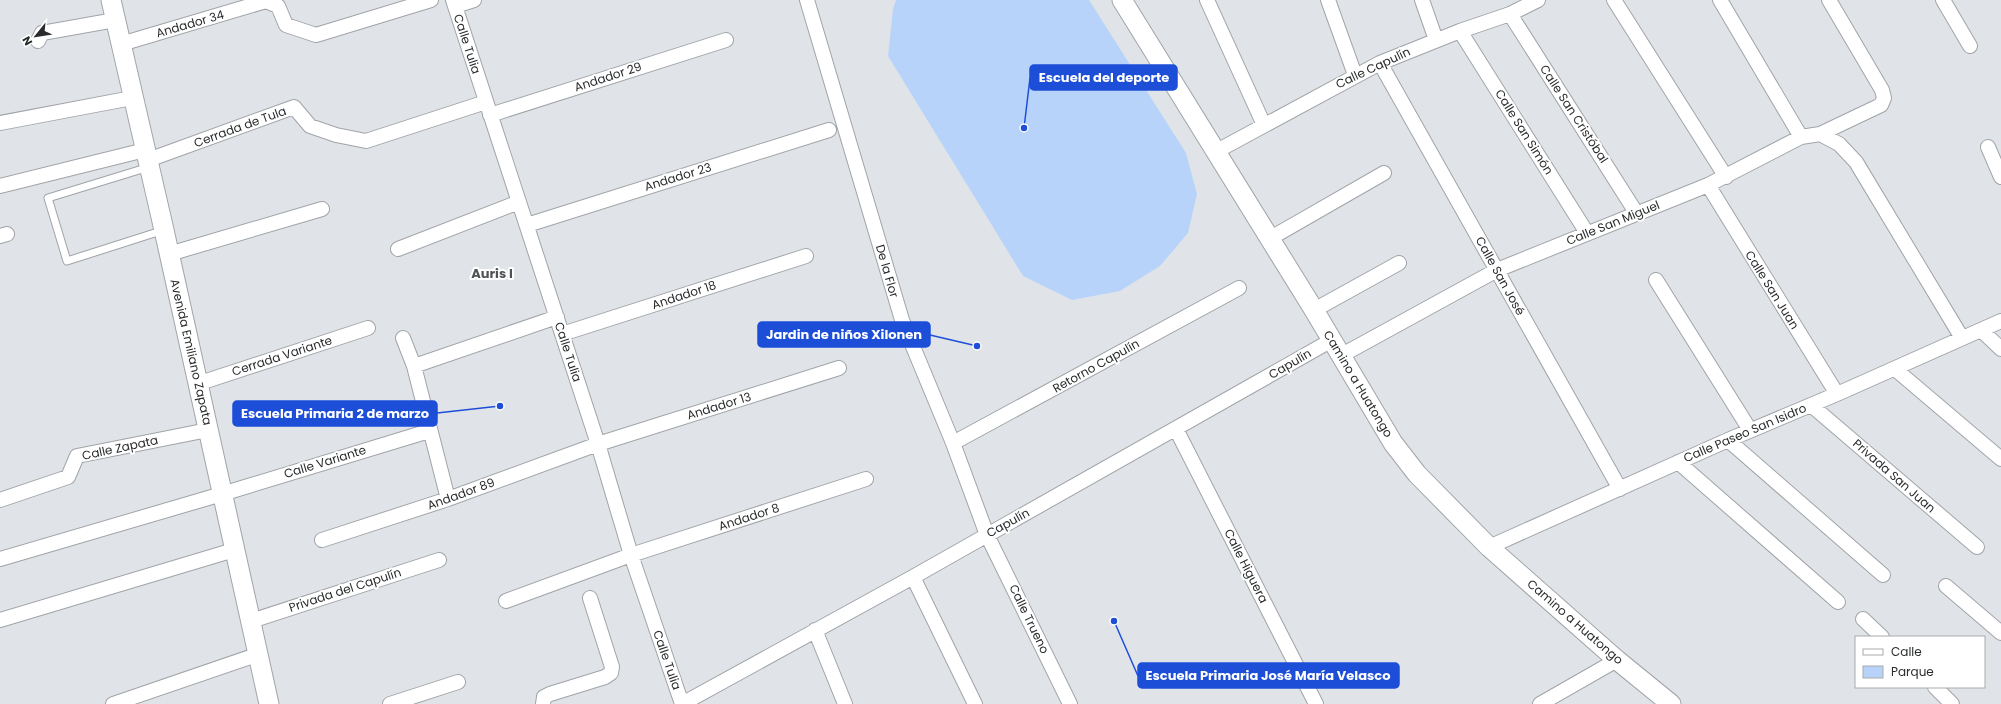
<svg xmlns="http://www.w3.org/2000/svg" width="2001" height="704" font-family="Poppins,sans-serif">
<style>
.green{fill:#b7d3fa}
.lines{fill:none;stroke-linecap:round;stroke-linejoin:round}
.lane-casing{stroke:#a0a4a8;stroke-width:9}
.street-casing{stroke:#a0a4a8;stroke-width:16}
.secondary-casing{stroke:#a0a4a8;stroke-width:21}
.lane{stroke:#fff;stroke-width:7}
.street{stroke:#fff;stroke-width:14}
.secondary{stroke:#fff;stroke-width:19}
.labels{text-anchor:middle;stroke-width:4;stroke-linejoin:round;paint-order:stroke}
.street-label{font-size:12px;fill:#292b2c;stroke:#fff}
.neighbourhood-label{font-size:13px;font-weight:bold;fill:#4f5256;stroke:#fff}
.leader{fill:none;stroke:#1d4ed8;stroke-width:1.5}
.callout-dot{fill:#1d4ed8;stroke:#fff;stroke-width:1.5}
.callout{fill:#1d4ed8;stroke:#1d4ed8;stroke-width:1.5}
.callout-label{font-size:13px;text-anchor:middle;font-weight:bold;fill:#fff}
</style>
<rect width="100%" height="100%" fill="#e0e4e9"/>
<path class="green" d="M896,0h193l97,153 11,41 -9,39 -28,33 -40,25 -48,9 -49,-24 -135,-220 5,-47z"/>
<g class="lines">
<g class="lane-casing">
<path id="lane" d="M149,167l-101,31 19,63 97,-31"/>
</g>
<g class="street-casing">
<path id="street" d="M453,0l145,444 33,111 51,149
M807,0l95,320 51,123 34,92 83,169
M1207,0l57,125
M1328,0l27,75
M1422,0l14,40
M1614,0l112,177
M1720,0l81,137
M1943,0l27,46
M455,6l19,-6
M1510,14l127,200
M1460,31l127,202
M38,41l4,-8 73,-13
M121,44l145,-43 12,5 8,19 30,10 115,-35
M1380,63l240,426
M490,115l236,-75
M0,123l132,-25
M1820,134l19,10 17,18 106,176
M1988,147l13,30
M1215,152l165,-89 80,-32 50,-17 28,-14
M148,160l146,-53 16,19 26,9 30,6 120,-39
M1708,185l129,209
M0,186l145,-36
M527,225l302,-95
M0,236l7,-2
M1269,239l115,-66
M398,249l121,-47
M169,254l153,-45
M1656,280l94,150
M1314,310l85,-47
M1981,330l20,19
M562,334l244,-78
M403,338l11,28 34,133
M1342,355l155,-85 211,-85 93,-48 19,-3 61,-29 3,-7 -2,-8 -53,-90
M414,366l143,-49
M1895,369l106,90
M197,384l171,-56
M1811,405l166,142
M1176,429l140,275
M1728,440l155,135
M953,443l286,-155
M1678,462l160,140
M0,500l68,-23 9,-21 131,-26
M322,540l126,-41 150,-55 241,-76
M1489,547l239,-107 109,-46 164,-73
M0,559l222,-65 207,-63
M913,577l62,127
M1946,586l55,47
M506,601l125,-46 235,-76
M1863,619l19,18
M0,620l234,-70
M251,621l188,-61
M815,630l30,74
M1935,687l17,17
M113,704l146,-50
M390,704l68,-22
M543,704l1,-7 6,-3 55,-17 6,-4 1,-6 -22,-69
M682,704l231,-127 419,-237
M1540,704l77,-44"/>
</g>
<g class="secondary-casing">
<path id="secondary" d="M111,0l53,230 105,474
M1122,0l192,310 79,133 24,31 72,73 128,113 54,44"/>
</g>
<use href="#lane" class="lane"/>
<use href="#street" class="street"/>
<use href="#secondary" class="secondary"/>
</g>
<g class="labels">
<g class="street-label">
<text transform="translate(190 24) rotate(-16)" y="4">Andador 34</text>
<text transform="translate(467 44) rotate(72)" y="4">Calle Tulia</text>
<text transform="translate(1373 68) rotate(-25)" y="4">Calle Capulín</text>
<text transform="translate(608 77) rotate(-18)" y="4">Andador 29</text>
<text transform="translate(1574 114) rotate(57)" y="4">Calle San Cristóbal</text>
<text transform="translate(240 127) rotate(-20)" y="4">Cerrada de Tula</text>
<text transform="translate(1524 132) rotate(58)" y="4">Calle San Simón</text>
<text transform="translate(678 177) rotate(-17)" y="4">Andador 23</text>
<text transform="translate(1613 223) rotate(-22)" y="4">Calle San Miguel</text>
<text transform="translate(887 271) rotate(74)" y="4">De la Flor</text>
<text transform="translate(1500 276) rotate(61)" y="4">Calle San José</text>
<text transform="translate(1772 290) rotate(58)" y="4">Calle San Juan</text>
<text transform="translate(684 295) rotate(-18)" y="4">Andador 18</text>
<text transform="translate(191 352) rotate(77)" y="4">Avenida Emiliano Zapata</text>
<text transform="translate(568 352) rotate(72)" y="4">Calle Tulia</text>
<text transform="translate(282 356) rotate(-18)" y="4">Cerrada Variante</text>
<text transform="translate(1290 364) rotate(-30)" y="4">Capulín</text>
<text transform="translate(1096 366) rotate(-29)" y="4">Retorno Capulín</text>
<text transform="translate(1358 384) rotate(59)" y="4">Camino a Huatongo</text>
<text transform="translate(719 406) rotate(-17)" y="4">Andador 13</text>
<text transform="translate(1745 433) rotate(-23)" y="4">Calle Paseo San Isidro</text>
<text transform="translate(120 448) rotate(-12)" y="4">Calle Zapata</text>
<text transform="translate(325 462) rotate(-17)" y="4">Calle Variante</text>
<text transform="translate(1894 476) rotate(41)" y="4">Privada San Juan</text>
<text transform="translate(461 494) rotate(-20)" y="4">Andador 89</text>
<text transform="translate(749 517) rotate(-18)" y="4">Andador 8</text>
<text transform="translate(1008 523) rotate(-29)" y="4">Capulín</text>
<text transform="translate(1246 566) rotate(63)" y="4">Calle Higuera</text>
<text transform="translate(345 590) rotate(-18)" y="4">Privada del Capulín</text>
<text transform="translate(1029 619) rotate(64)" y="4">Calle Trueno</text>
<text transform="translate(1575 622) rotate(41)" y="4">Camino a Huatongo</text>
<text transform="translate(667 660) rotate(71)" y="4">Calle Tulia</text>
</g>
<g class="neighbourhood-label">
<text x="492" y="278">Auris I</text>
</g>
</g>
<path class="leader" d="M1024 128L1030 78M977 346L930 335M500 406L437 413M1114 621L1138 676"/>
<g class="callout-dot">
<circle cx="1024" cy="128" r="4"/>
<circle cx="977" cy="346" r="4"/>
<circle cx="500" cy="406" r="4"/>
<circle cx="1114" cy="621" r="4"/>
</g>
<g class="callout">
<rect x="1030" y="65" width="147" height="25" rx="4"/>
<rect x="758" y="322" width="172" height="25" rx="4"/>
<rect x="233" y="401" width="204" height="25" rx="4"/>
<rect x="1138" y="663" width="261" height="25" rx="4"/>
</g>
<g class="callout-label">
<text x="1104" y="82">Escuela del deporte</text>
<text x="844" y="339">Jardin de niños Xilonen</text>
<text x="335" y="418">Escuela Primaria 2 de marzo</text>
<text x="1268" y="680">Escuela Primaria José María Velasco</text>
</g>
<rect x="1855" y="636" width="130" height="52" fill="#ffffff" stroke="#a9aaab"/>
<rect x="1863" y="649" width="20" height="6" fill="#ffffff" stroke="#a9aaab"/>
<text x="1891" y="656" font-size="12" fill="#292b2c">Calle</text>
<rect x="1863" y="666" width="20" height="12" fill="#b7d3fa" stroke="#a9aaab"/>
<text x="1891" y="676" font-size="12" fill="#292b2c">Parque</text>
<g transform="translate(36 36) rotate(240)" stroke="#ffffff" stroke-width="3" paint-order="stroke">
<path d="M0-3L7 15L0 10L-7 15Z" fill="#292b2c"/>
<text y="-6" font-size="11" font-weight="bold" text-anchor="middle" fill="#292b2c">N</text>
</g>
</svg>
